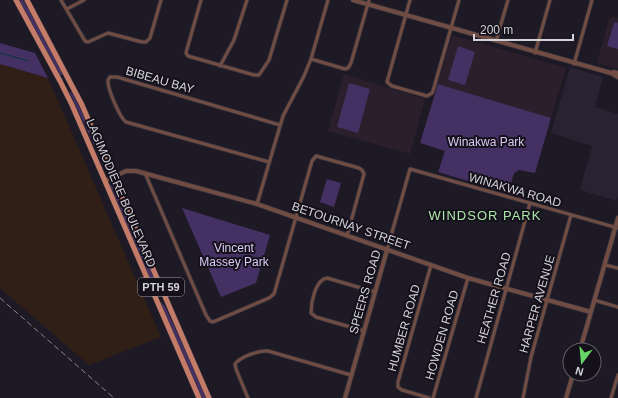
<svg xmlns="http://www.w3.org/2000/svg" width="618" height="398" font-family="Helvetica,sans-serif">
<style>
.built{fill:#282232}
.industrial{fill:#301f17}
.education{fill:#2b1f2c}
.green{fill:#453063}
.lines{fill:none;stroke-linecap:round;stroke-linejoin:round}
.stream{stroke:#0b363a;stroke-width:1}
.minor-casing{stroke:#37343e;stroke-width:4.5}
.tertiary-casing{stroke:#37343e;stroke-width:5.5}
.primary-casing{stroke:#37343e;stroke-width:6}
.minor{stroke:#704c43;stroke-width:3}
.tertiary{stroke:#704c43;stroke-width:4}
.primary{stroke:#c47b67;stroke-width:5}
.rail{stroke:#87848d;stroke-width:1;stroke-dasharray:6 3;stroke-linecap:butt}
.labels{text-anchor:middle;stroke-width:4;stroke-linejoin:round;paint-order:stroke}
.shield{fill:#15111b;stroke:#9b98a0;stroke-width:1}
.shield-label{font-size:11px;font-weight:bold;fill:#d4d2d9}
.street-label{font-size:12px;fill:#d4d2d9;stroke:#15111b}
.park-label{font-size:12px;fill:#dbccf5;stroke:#15111b}
.neighbourhood-label{font-size:13px;letter-spacing:1px;fill:#ace5a9;stroke:#15111b}
</style>
<rect width="100%" height="100%" fill="#1e1a25"/>
<path class="built" d="M570,67l33,10 -8,30 23,7v82l-1,5 -37,-11 12,-44 -41,-13z"/>
<path class="industrial" d="M0,64l48,14 113,259 -72,28 -89,-77z"/>
<path class="education" d="M613,16l5,2v51l-21,-6 12,-44z
M452,35l114,33 -15,50 -113,-34z
M344,74l81,25 -15,55 -82,-23z"/>
<path class="green" d="M19,0h4l29,50 11,22 -1,3h-2z
M616,22l2,1v26l-11,-3 7,-23z
M0,43l35,10 13,25 -48,-14z
M458,46l17,6 -10,33 -17,-5z
M349,83l21,6 -12,44 -21,-6z
M438,84l113,34 -16,55 -16,-3 -5,3 -6,20 -70,-21 7,-21 -25,-8z
M69,91l3,2 12,23 22,49 1,8z
M327,179l14,4 -7,24 -14,-5z
M111,183l21,42 27,64 -1,6h-1l-46,-105 -1,-6z
M182,208l88,27 -14,48 -35,14z
M160,301l5,5 42,92h-6z"/>
<g class="lines">
<path class="stream" d="M0,53l29,8"/>
<g class="minor-casing">
<path id="minor" d="M61,0l24,41 3,1 20,-9 34,9h4l4,-4 11,-38
M201,0l-14,49 -1,4 2,3 66,19h5l10,-15 18,-60
M410,0l-23,82 5,4 35,10 5,-3 1,-2 26,-91
M67,9l17,-9
M496,41l12,-41
M535,53l15,-53
M311,59l34,10 3,-1 3,-5 18,-63
M574,64l18,-64
M220,66l14,-26 13,-40
M269,162l-143,-40c-6,-4 -19,-34 -18,-42l2,-3h7l163,48
M145,173l61,142 4,6 3,1 56,-24 5,-4 38,-133 4,-5 43,12 3,2 2,4 -17,62
M257,204l26,-88 21,-40 7,-17 17,-59
M387,250l23,-81 208,59
M605,265l13,3
M594,300l24,7
M364,331l-48,-14 -5,-4c0,-10 4,-33 16,-35l48,14
M248,398l-12,-29 -1,-5c5,-7 24,-14 33,-13l83,24
M429,398l-27,-8 -4,-3v-5l33,-117
M433,398l35,-120
M476,398l54,-195
M523,398l8,-41 40,-142
M611,398l7,-23"/>
</g>
<g class="tertiary-casing">
<path id="tertiary" d="M353,0l258,73 7,4
M611,73l3,-1 4,1
M105,181l21,-10h10l121,33 211,74 123,34
M580,350l38,-132
M345,398l42,-148
M566,398l7,-24"/>
</g>
<g class="primary-casing">
<path id="primary" d="M16,0l44,81 12,24 127,293
M27,0l55,105 127,293"/>
</g>
<use href="#minor" class="minor"/>
<use href="#tertiary" class="tertiary"/>
<use href="#primary" class="primary"/>
<path class="rail" d="M0,298l114,100"/>
</g>
<g class="labels">
<rect class="shield" x="138" y="278" width="46" height="18" rx="3"/>
<g class="shield-label">
<text x="161" y="291">PTH 59</text>
</g>
<g class="street-label">
<text transform="translate(160 80) rotate(16)" y="4">BIBEAU BAY</text>
<text transform="translate(515 190) rotate(16)" y="4">WINAKWA ROAD</text>
<text transform="translate(121 193) rotate(67)" y="4">LAGIMODIERE BOULEVARD</text>
<text transform="translate(351 226) rotate(19)" y="4">BETOURNAY STREET</text>
<text transform="translate(365 292) rotate(-74)" y="4">SPEERS ROAD</text>
<text transform="translate(494 298) rotate(-74)" y="4">HEATHER ROAD</text>
<text transform="translate(537 304) rotate(-74)" y="4">HARPER AVENUE</text>
<text transform="translate(404 328) rotate(-74)" y="4">HUMBER ROAD</text>
<text transform="translate(442 335) rotate(-74)" y="4">HOWDEN ROAD</text>
</g>
<g class="park-label">
<text x="486" y="146">Winakwa Park</text>
<text x="234" y="252">Vincent<tspan x="234" dy="14">Massey Park</tspan></text>
</g>
<g class="neighbourhood-label">
<text x="485" y="220">WINDSOR PARK</text>
</g>
</g>
<g transform="translate(582 362) rotate(196)"><circle r="19" fill="#15111b" stroke="#615e67"/>
<path d="M0-3L7 15L0 10L-7 15Z" fill="#67d466"/>
<text y="-6" font-size="11" font-weight="bold" text-anchor="middle" fill="#d4d2d9">N</text>
</g>
<path d="M474 34v6h99v-6" fill="none" stroke="#d4d2d9" stroke-width="2"/>
<text x="480" y="34" font-size="12" fill="#d4d2d9" stroke="#15111b" stroke-width="3" paint-order="stroke">200 m</text>
</svg>
